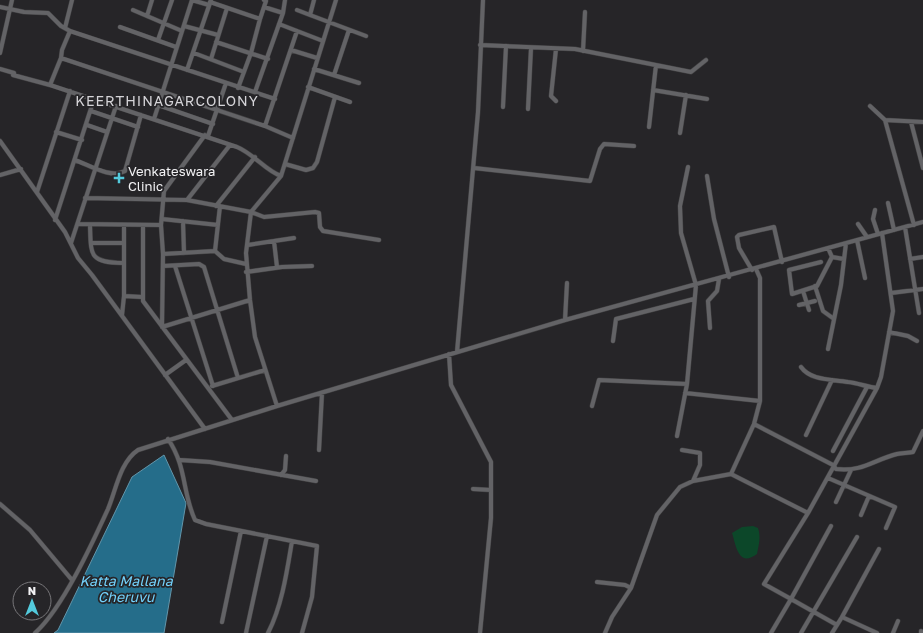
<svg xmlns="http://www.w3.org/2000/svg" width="923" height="633" font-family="'Golos Text',sans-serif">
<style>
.green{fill:#0c4729}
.water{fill:#256d8a;stroke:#6295aa}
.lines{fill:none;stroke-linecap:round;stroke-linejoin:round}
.street-casing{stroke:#414042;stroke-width:5}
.street{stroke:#636366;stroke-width:4}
.poi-dot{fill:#53cadc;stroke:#262528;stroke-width:1.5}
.labels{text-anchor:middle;stroke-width:3.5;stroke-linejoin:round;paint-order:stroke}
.poi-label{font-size:13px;fill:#f2f2f4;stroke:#262528;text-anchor:start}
.neighbourhood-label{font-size:14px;letter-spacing:1px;fill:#d5d4d8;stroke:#262528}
.water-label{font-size:14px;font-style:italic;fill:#73d2fc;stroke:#262528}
</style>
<rect width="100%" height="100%" fill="#262528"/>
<path class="green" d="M753,526l5,2c3,9 1,16 -1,26 -19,14 -21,-9 -25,-21l10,-6z"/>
<path class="water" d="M164,455l22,48 -22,130h-110l4,-3 74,-153z"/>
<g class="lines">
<g class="street-casing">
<path id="street" d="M192,0l17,5
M314,0l-4,15 56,21
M210,2l50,17 6,-18 -2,-1
M0,7l24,5 24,1 13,13 9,5 205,68
M133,10l49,21
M297,10l13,5
M283,13l2,-13
M147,16l5,-16
M279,24l44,17
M184,26l34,9
M120,27l56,20
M65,28l7,-28
M70,31l-8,19 -1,8 -11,27 187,62c17,7 29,24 44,29
M158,40l14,-40
M216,42l52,17
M480,45l95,4 116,23 15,-12
M556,49l-5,47 5,5
M291,50l26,8
M583,51l2,-39
M0,53l12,-53
M194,53l50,19
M61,58l204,68 28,12
M211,59l16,-51
M0,69l14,4
M314,69l45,14
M187,70l24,-70
M13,75l37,10
M334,75l15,-45
M308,87l42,15
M238,88l13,-35 9,-34
M653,90l54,9
M255,92l28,-79 -19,-6
M158,105l55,19
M870,106l15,14 29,105
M503,107l3,-61
M528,109l3,-61
M91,111l47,16
M154,119l38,-119
M885,120l38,2
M911,122l12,46
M87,125l20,7
M265,126l32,-95
M649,127l7,-62
M56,132l26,8
M680,133l6,-38
M205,135l-41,56 -3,34 2,29 -1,73 88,-27
M208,136l18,-53
M0,141l65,91 13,26 14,17 113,154
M75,160c14,5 36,19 50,11l16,-56
M285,164l21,6 7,-2 4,-6 18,-65
M474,168l116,13 10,-32 4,-5 30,2
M0,175l21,-6
M707,176l7,43 15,58
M37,192l33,-101
M85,198l102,2 64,12 13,5 51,-5 4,1 1,14 3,4 56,9
M187,200l43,-55
M888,203l6,27
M216,206l39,-49
M875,210l-2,9 5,15
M162,219l56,6
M55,220l39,-121
M183,221l1,32
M79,224l82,1
M858,224l9,13
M90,225c1,31 -1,37 33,38
M143,225v76l89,119
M905,227l14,86
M857,240l8,38
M274,241l3,26
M71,243l45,-137
M91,243h33
M248,245l46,-7
M215,251l5,-45
M163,254l52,-3 9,8 22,5
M832,257l12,2
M910,259l13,-2
M821,262l-32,8 3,24 25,-8 15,-29 -4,-9
M163,266l36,-2 5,3 34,111
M175,266l38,120
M752,270l-13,-22 -2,-11 2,-2 35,-8 8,35
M246,272l36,-5 30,-1
M815,286l8,25 11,8
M803,291l6,19
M891,293l32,-4
M124,296l18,1
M799,305l16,-4
M122,315l2,-19v-71
M565,320l2,-37
M710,328l-2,-27 9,-10 2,-12
M889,332l19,4 9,5
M613,341l3,-22 78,-20
M828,349l13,-64 5,-42
M457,352l21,-240 5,-112
M449,354l2,31 40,77v56l-11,115
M801,367c10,14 31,12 47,15 10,1 19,5 29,6
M165,375l21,-15
M212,386l53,-16
M685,393l75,8
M277,406l-22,-69 -5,-37 -4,-47 5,-41 30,-36 55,-176
M592,406l7,-26 88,4
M754,424l79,41 3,4c27,3 37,-9 61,-15 5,-1 11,-1 16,-2l10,-21
M806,435l26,-55
M677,436l10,-52 9,-99 -15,-52 -1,-27 8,-39
M168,439c19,28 14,53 27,81l11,4 111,22 -5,51 -10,36
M319,450l3,-57
M682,450l18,3v12l-7,16
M833,451l34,-64
M180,460l30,2 106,19
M731,474l23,-50 6,-23v-123l-4,-9
M281,475l4,-5 1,-14
M828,478l67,29 -9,21
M473,489l18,1
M836,502l15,-32
M0,504l30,26 42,50
M861,515l8,-19
M831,526l-40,73 46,26
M597,582l28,3 6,3
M842,617l37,-68
M222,622l19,-91
M35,633c27,-24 57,-89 73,-124 8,-19 12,-47 30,-59l139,-44 288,-86 358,-98
M246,633l21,-97
M268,633c14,-27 19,-62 24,-92
M605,633l7,-16 19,-29 26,-73 23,-28 13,-6 38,-7 77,39 69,-125 4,-11 12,-66 -11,-78
M771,633l20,-34 -27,-15 44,-71
M801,633l56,-96
M832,633l10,-16 35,16
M893,633l5,-12
M921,633v-2"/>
</g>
<use href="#street" class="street"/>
</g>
<path class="poi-dot" d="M117 172h4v4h4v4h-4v4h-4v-4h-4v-4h4z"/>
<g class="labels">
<g class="poi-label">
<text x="128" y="176">Venkateswara<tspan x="128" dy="15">Clinic</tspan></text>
</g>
<g class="neighbourhood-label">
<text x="167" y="106">KEERTHINAGARCOLONY</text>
</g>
<g class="water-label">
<text x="126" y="586">Katta Mallana<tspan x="126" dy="16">Cheruvu</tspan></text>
</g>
</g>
<g transform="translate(32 601)"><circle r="19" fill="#262528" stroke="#78777a"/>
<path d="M0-3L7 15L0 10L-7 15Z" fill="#53cadc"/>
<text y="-6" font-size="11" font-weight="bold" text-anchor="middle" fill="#f2f2f4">N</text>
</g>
</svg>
